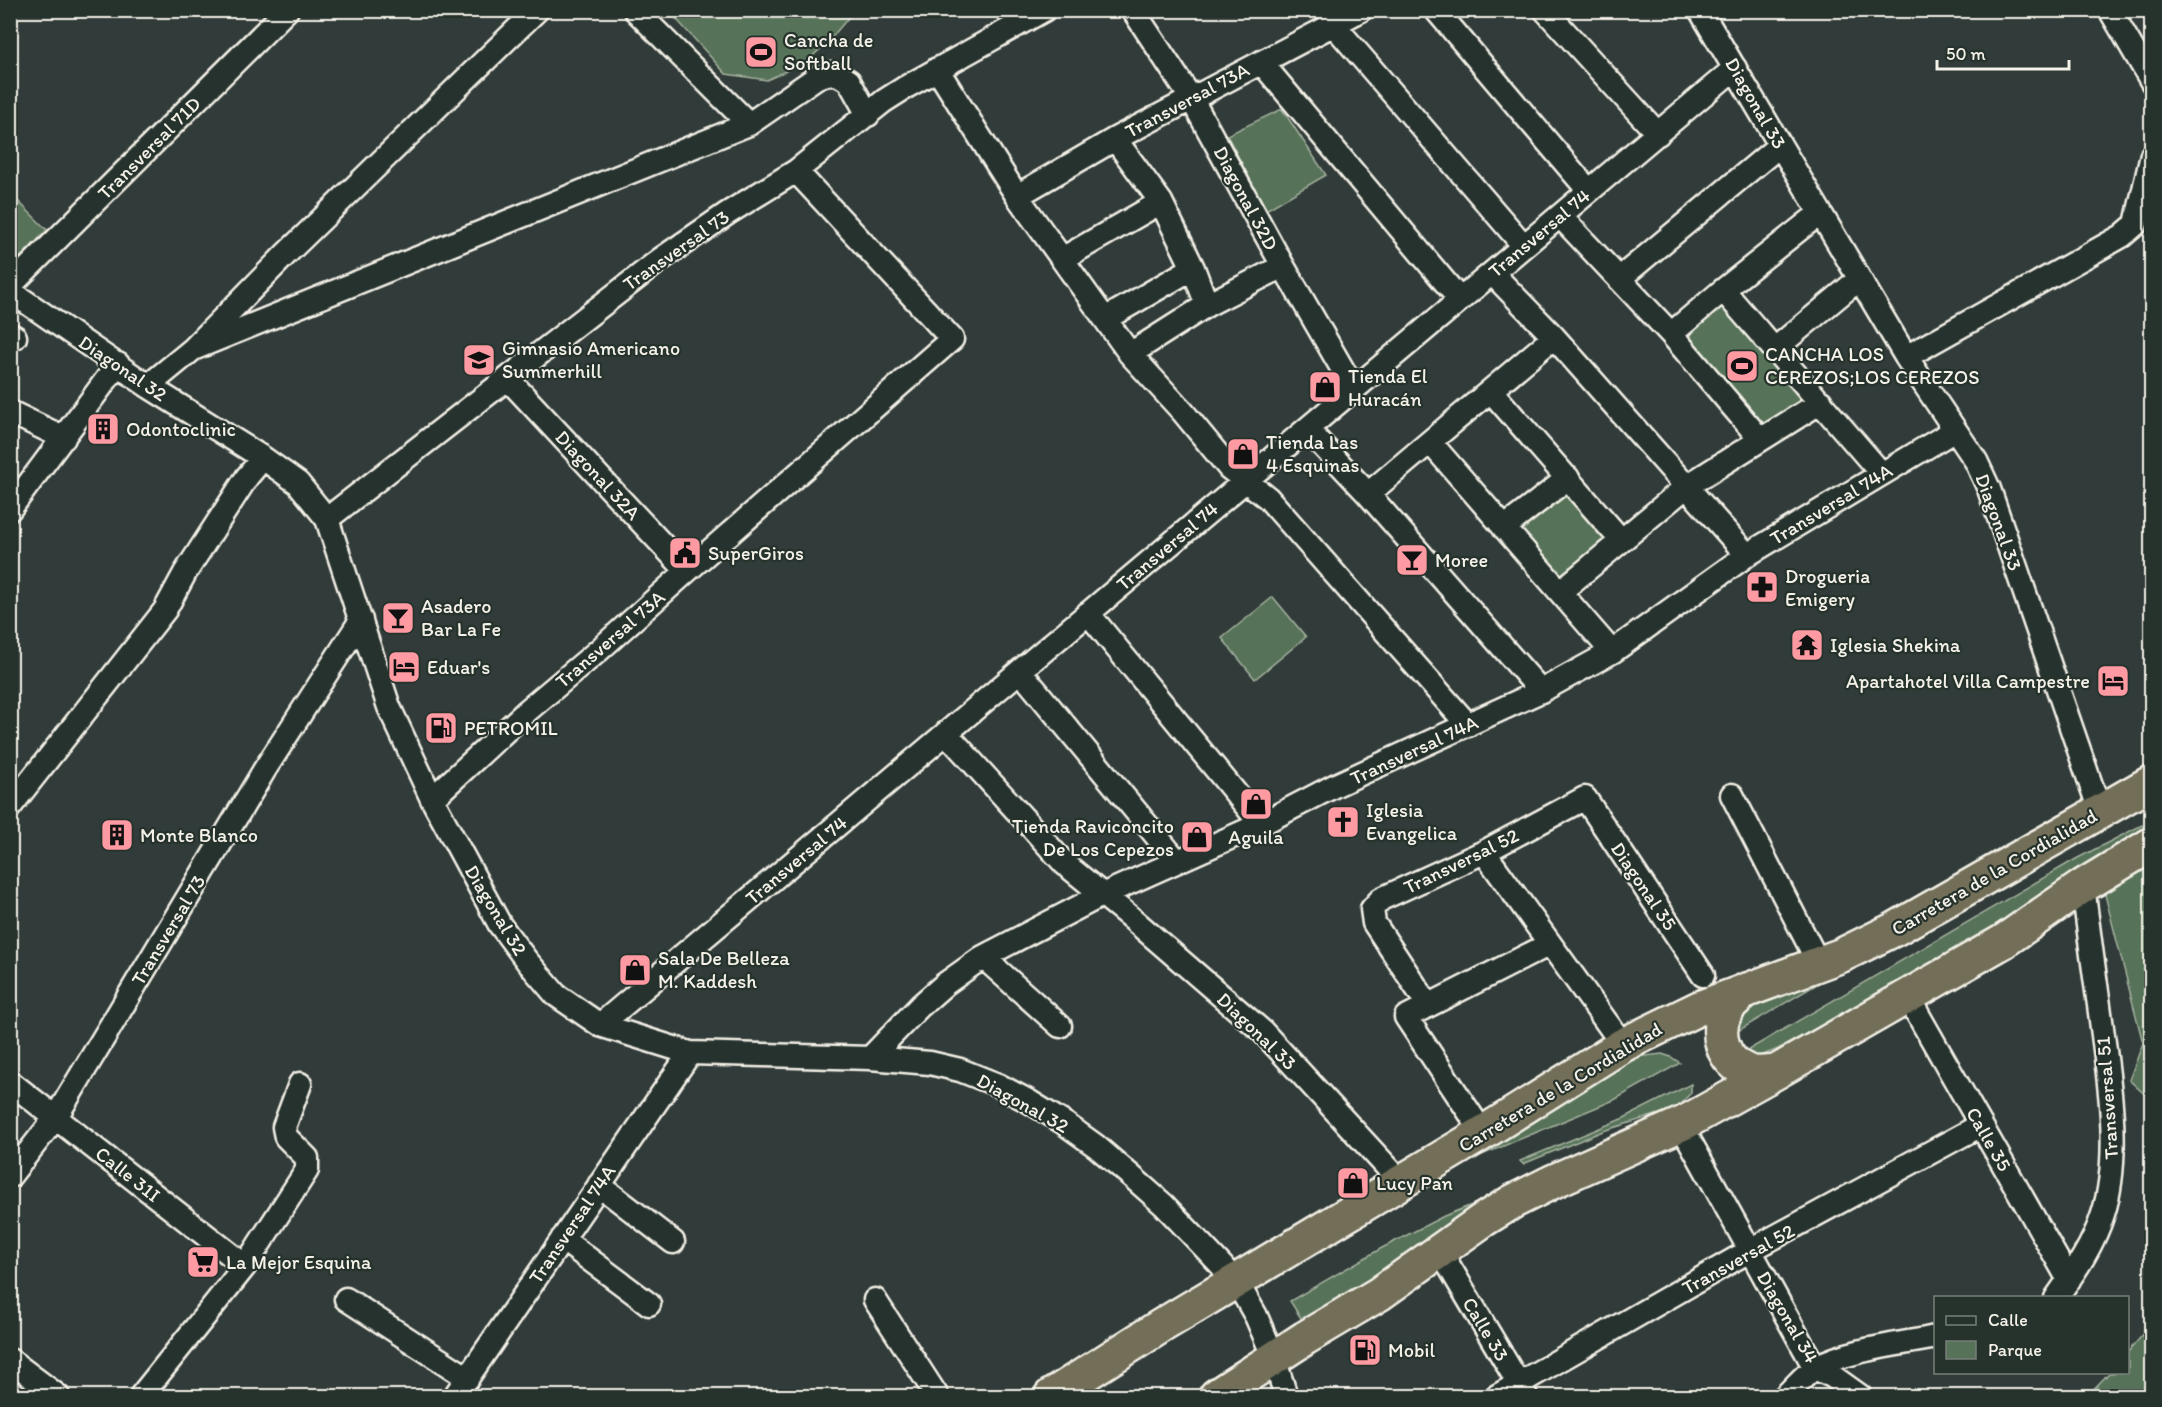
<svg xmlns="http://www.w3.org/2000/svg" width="2162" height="1407" font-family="Itim,sans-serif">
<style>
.green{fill:#567259;stroke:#a5b2a0;stroke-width:1.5}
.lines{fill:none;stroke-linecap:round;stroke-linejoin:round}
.minor-casing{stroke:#f4f1e8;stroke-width:27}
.highway-casing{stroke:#f4f1e8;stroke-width:38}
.minor{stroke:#26332d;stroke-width:22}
.highway{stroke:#726e59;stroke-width:33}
.labels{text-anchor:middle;stroke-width:4.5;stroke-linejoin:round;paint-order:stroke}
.poi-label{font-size:20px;fill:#f4f1e8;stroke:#26332d;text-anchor:start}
.street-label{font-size:20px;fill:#f4f1e8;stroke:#26332d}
</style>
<rect width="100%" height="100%" fill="#313b39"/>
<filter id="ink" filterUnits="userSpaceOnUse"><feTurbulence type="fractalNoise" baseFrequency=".0167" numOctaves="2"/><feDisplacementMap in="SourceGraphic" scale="12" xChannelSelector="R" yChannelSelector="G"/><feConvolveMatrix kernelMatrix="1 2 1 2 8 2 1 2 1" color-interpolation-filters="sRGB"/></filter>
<g filter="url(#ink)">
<path class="green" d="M669,11h185l-27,32 -20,18 -40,19 -41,-6z
M1282,109l44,66 -60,35 -39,-75z
M10,193l37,37 -36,37h-1z
M1724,300l90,100 -55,33 -80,-95z
M1565,484l44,53 -52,40 -44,-48z
M1273,597l33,40 -51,42 -33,-41z
M2142,825l6,11 -204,128 -98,48 -68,37 -20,8 -9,-1 -6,-3 333,-194z
M2151,865v235l-22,-20 14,-37 -39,-152z
M1868,954l-135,80 12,-26z
M1662,1054l9,3 9,6 -66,37 -137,57 -4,-5 164,-95z
M1691,1084v9l-16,16 -72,22 -80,33 -3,-3 104,-43z
M1532,1181l-226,145 -16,-25 92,-53 62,-32z
M2151,1325v71h-64l22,-23 19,-1v-20z"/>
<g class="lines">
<g class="minor-casing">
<path id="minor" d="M635,10l114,114
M1133,10l58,88 92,168 71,123
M1436,10l153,181
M1545,10l113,124
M1700,10l206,347 70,104 13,28 111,322
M2110,10l42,72
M1333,24l191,222
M1261,62l199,238
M937,69l80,127 113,158 53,58 46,56 39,30 200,227
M1115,139l46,63 32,66 14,37
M1017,196l98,-57 246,-129
M1560,216l111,118 89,105
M1062,259l99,-57
M1492,273l62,64 193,218
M1619,279l161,-134
M10,286l277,-276
M1723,290l158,183
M10,291l138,95 115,72 35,25 29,36 62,188 43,92 68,126 27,36 29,34 44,30 90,28 180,5 60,5 30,7 38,15 32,17 34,21 32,23 34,29 34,30 58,61 21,27 13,23 18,42 12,38
M1105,319l88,-51
M10,334l5,3
M1671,334l52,-44 97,-77
M193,349l556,-225 68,-47 14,-4 8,2 10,6 19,34
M1775,349l84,-70
M1130,354l77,-49 76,-39
M1906,357l216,-121 14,-12 16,-69
M508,379l179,192
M148,386l45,-37 92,-94 252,-245
M1491,391l130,149
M10,412l54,26
M1307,429l61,65 173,197
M1430,442l182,210
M1368,494l186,-157
M10,509l108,-145
M327,519l334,-260 67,-46 68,-42 88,-70 22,-14 138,-77
M1504,528l64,-50
M1560,592l127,-106 134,-84
M1088,613l173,211
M1020,671l157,190
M946,733l119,131 64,52 133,115 138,150
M1732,795l87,169
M432,799l96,-89 70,-59 89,-80 265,-232 -156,-168
M10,807l155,-197 20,-37 62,-96 16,-19
M1484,852l139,193
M983,957l77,69
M1908,997l161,283
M1428,1005l-54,-82 -2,-14 9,-10 103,-47 101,-54 118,177
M600,1025l1135,-957
M870,1058l50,-52 25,-22 38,-27 119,-62 159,-71 75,-39 205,-94 71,-39 135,-97 208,-125
M10,1082l235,184
M1681,1125l134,243 17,8 28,20
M1483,1133l-77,-116 144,-73
M10,1176l46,-59 209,-348 96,-149
M599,1185l74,57
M562,1239l87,65
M1446,1261l80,135
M2056,1298c19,-27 37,-52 47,-84 20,-62 4,-145 -4,-209 -6,-40 -11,-79 -16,-119
M346,1299l122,79
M875,1300l62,96
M10,1360l48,36
M141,1396l104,-130 62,-96v-12l-21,-21 -2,-10 16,-43
M455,1396l235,-343
M1497,1396l252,-145 232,-126
M1785,1396c10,-9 20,-22 31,-29 31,-17 85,-23 120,-30"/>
</g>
<g class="highway-casing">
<path id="highway" d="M1746,990c-7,7 -16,13 -20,21 -12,22 -3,51 21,60 9,4 19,2 29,1
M1051,1396l110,-70 322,-193 140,-88 76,-37 143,-53 53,-26 257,-147
M1216,1396l89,-58 74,-44 104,-74 29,-18 42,-21 132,-59 90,-50 228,-131 79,-55 69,-42"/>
</g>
<use href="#minor" class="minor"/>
<use href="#highway" class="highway"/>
</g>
</g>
<defs>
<g id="stadium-square" transform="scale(1.725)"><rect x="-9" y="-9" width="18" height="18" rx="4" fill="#ff9aa2" stroke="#26332d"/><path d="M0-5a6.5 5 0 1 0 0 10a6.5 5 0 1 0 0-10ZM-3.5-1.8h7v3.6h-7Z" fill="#111"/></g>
<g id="school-square" transform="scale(1.725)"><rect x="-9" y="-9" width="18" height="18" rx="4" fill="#ff9aa2" stroke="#26332d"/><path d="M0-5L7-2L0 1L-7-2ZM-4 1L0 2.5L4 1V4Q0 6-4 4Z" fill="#111"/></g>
<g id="shop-square" transform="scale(1.725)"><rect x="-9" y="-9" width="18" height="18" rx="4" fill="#ff9aa2" stroke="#26332d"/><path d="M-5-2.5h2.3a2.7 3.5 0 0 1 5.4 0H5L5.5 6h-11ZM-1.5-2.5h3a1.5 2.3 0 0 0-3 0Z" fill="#111"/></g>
<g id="building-square" transform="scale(1.725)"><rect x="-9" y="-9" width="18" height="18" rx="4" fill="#ff9aa2" stroke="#26332d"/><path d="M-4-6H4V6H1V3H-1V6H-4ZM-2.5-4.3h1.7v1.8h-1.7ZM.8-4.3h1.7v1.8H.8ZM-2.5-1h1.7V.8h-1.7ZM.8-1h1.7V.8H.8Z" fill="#111"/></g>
<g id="civic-square" transform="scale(1.725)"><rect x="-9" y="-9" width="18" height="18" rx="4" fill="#ff9aa2" stroke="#26332d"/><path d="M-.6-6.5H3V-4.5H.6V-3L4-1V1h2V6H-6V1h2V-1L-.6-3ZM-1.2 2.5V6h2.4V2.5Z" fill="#111"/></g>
<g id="bar-square" transform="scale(1.725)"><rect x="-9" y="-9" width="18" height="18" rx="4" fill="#ff9aa2" stroke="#26332d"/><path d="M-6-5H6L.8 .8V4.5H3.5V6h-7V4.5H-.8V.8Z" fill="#111"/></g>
<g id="pharmacy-square" transform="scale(1.725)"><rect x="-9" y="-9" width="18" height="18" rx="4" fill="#ff9aa2" stroke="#26332d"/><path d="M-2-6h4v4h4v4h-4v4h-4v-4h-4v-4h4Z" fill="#111"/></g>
<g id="temple-square" transform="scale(1.725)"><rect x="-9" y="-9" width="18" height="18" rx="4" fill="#ff9aa2" stroke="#26332d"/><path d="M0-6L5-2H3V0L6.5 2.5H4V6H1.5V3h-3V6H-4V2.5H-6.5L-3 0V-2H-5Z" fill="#111"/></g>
<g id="hotel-square" transform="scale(1.725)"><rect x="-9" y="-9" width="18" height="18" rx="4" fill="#ff9aa2" stroke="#26332d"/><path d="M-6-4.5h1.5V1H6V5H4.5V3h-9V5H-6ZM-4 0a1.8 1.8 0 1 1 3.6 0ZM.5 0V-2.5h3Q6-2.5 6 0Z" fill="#111"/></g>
<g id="fuel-square" transform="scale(1.725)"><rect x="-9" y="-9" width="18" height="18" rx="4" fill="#ff9aa2" stroke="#26332d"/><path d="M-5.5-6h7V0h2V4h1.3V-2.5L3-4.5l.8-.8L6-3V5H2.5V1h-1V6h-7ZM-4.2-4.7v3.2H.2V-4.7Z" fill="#111"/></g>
<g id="church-square" transform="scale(1.725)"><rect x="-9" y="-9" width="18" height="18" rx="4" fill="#ff9aa2" stroke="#26332d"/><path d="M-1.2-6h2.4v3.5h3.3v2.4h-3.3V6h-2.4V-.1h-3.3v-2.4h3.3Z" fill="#111"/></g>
<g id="supermarket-square" transform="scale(1.725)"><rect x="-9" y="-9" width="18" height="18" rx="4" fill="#ff9aa2" stroke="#26332d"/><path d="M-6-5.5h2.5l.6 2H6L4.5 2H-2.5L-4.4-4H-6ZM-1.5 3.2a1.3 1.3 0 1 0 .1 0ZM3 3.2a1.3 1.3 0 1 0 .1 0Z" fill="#111"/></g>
</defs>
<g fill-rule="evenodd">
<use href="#stadium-square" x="761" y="52"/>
<use href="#school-square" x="479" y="360"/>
<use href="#stadium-square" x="1742" y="366"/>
<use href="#shop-square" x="1325" y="387"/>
<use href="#building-square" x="103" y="429"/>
<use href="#shop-square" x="1243" y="454"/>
<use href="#civic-square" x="685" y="553"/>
<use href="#bar-square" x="1412" y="560"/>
<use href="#pharmacy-square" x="1762" y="587"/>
<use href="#bar-square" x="398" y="618"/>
<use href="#temple-square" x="1807" y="645"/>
<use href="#hotel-square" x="404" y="667"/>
<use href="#hotel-square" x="2113" y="681"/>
<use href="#fuel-square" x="441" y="728"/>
<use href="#shop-square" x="1256" y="804"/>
<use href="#church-square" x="1343" y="822"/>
<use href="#building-square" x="117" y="835"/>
<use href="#shop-square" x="1197" y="837"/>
<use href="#shop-square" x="635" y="970"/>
<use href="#shop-square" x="1353" y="1183"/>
<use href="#supermarket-square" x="203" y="1262"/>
<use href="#fuel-square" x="1365" y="1350"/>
</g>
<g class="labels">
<g class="poi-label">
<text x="784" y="47">Cancha de<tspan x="784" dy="23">Softball</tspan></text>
<text x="502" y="355">Gimnasio Americano<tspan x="502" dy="23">Summerhill</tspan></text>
<text x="1765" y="361">CANCHA LOS<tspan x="1765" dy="23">CEREZOS;LOS CEREZOS</tspan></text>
<text x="1348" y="383">Tienda El<tspan x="1348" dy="23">Huracán</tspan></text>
<text x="126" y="436">Odontoclinic</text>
<text x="1266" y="449">Tienda Las<tspan x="1266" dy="23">4 Esquinas</tspan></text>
<text x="708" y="560">SuperGiros</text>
<text x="1435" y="567">Moree</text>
<text x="1785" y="583">Drogueria<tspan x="1785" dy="23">Emigery</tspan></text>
<text x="421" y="613">Asadero<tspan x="421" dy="23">Bar La Fe</tspan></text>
<text x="1830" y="652">Iglesia Shekina</text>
<text x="427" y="674">Eduar's</text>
<text x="2090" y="688" text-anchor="end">Apartahotel Villa Campestre</text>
<text x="464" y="735">PETROMIL</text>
<text x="1366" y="817">Iglesia<tspan x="1366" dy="23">Evangelica</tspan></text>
<text x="1174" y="833" text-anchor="end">Tienda Raviconcito<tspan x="1174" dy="23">De Los Cepezos</tspan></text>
<text x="140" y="842">Monte Blanco</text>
<text x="1256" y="844" text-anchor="middle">Aguila</text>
<text x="658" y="965">Sala De Belleza<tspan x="658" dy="23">M. Kaddesh</tspan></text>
<text x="1376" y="1190">Lucy Pan</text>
<text x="226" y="1269">La Mejor Esquina</text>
<text x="1388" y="1357">Mobil</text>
</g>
<g class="street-label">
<text transform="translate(1187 100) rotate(-28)" y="7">Transversal 73A</text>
<text transform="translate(1756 103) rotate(60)" y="7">Diagonal 33</text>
<text transform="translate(149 148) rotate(-45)" y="7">Transversal 71D</text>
<text transform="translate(1246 198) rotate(62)" y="7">Diagonal 32D</text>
<text transform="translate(1539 233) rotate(-40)" y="7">Transversal 74</text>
<text transform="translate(676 250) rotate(-35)" y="7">Transversal 73</text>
<text transform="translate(123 368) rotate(34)" y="7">Diagonal 32</text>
<text transform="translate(598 475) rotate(47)" y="7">Diagonal 32A</text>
<text transform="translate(1831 504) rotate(-31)" y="7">Transversal 74A</text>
<text transform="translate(1999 522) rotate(70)" y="7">Diagonal 33</text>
<text transform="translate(1167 546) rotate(-40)" y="7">Transversal 74</text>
<text transform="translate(610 639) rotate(-41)" y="7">Transversal 73A</text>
<text transform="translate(1414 750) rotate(-25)" y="7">Transversal 74A</text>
<text transform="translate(796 860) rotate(-40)" y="7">Transversal 74</text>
<text transform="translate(1461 861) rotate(-26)" y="7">Transversal 52</text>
<text transform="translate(1994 872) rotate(-30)" y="7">Carretera de la Cordialidad</text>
<text transform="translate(1644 886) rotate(56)" y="7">Diagonal 35</text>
<text transform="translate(496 910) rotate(59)" y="7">Diagonal 32</text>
<text transform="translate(168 930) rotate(-59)" y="7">Transversal 73</text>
<text transform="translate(1257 1031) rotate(44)" y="7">Diagonal 33</text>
<text transform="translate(1560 1087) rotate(-31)" y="7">Carretera de la Cordialidad</text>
<text transform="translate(2107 1098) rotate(-94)" y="7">Transversal 51</text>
<text transform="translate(1023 1103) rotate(29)" y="7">Diagonal 32</text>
<text transform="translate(1989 1139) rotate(60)" y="7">Calle 35</text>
<text transform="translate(128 1174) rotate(38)" y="7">Calle 31I</text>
<text transform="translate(572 1224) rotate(-56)" y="7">Transversal 74A</text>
<text transform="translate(1738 1259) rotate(-29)" y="7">Transversal 52</text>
<text transform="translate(1788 1317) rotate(60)" y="7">Diagonal 34</text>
<text transform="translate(1486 1329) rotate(59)" y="7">Calle 33</text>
</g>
</g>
<rect width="2162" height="1407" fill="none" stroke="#26332d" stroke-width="36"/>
<rect x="18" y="18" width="2126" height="1371" fill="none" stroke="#f4f1e8" stroke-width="2" filter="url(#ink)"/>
<rect x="1934" y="1296" width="195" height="78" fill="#26332d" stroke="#787f78" stroke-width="1.5"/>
<rect x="1946" y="1316" width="30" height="9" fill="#26332d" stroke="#787f78" stroke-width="1.5"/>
<text x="1988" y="1326" font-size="18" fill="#f4f1e8">Calle</text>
<rect x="1946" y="1341" width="30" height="18" fill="#567259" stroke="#787f78" stroke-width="1.5"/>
<text x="1988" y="1356" font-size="18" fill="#f4f1e8">Parque</text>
<path d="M1937 60v9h132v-9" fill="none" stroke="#f4f1e8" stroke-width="3"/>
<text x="1946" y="60" font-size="18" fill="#f4f1e8" stroke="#26332d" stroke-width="4.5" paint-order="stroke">50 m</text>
</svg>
